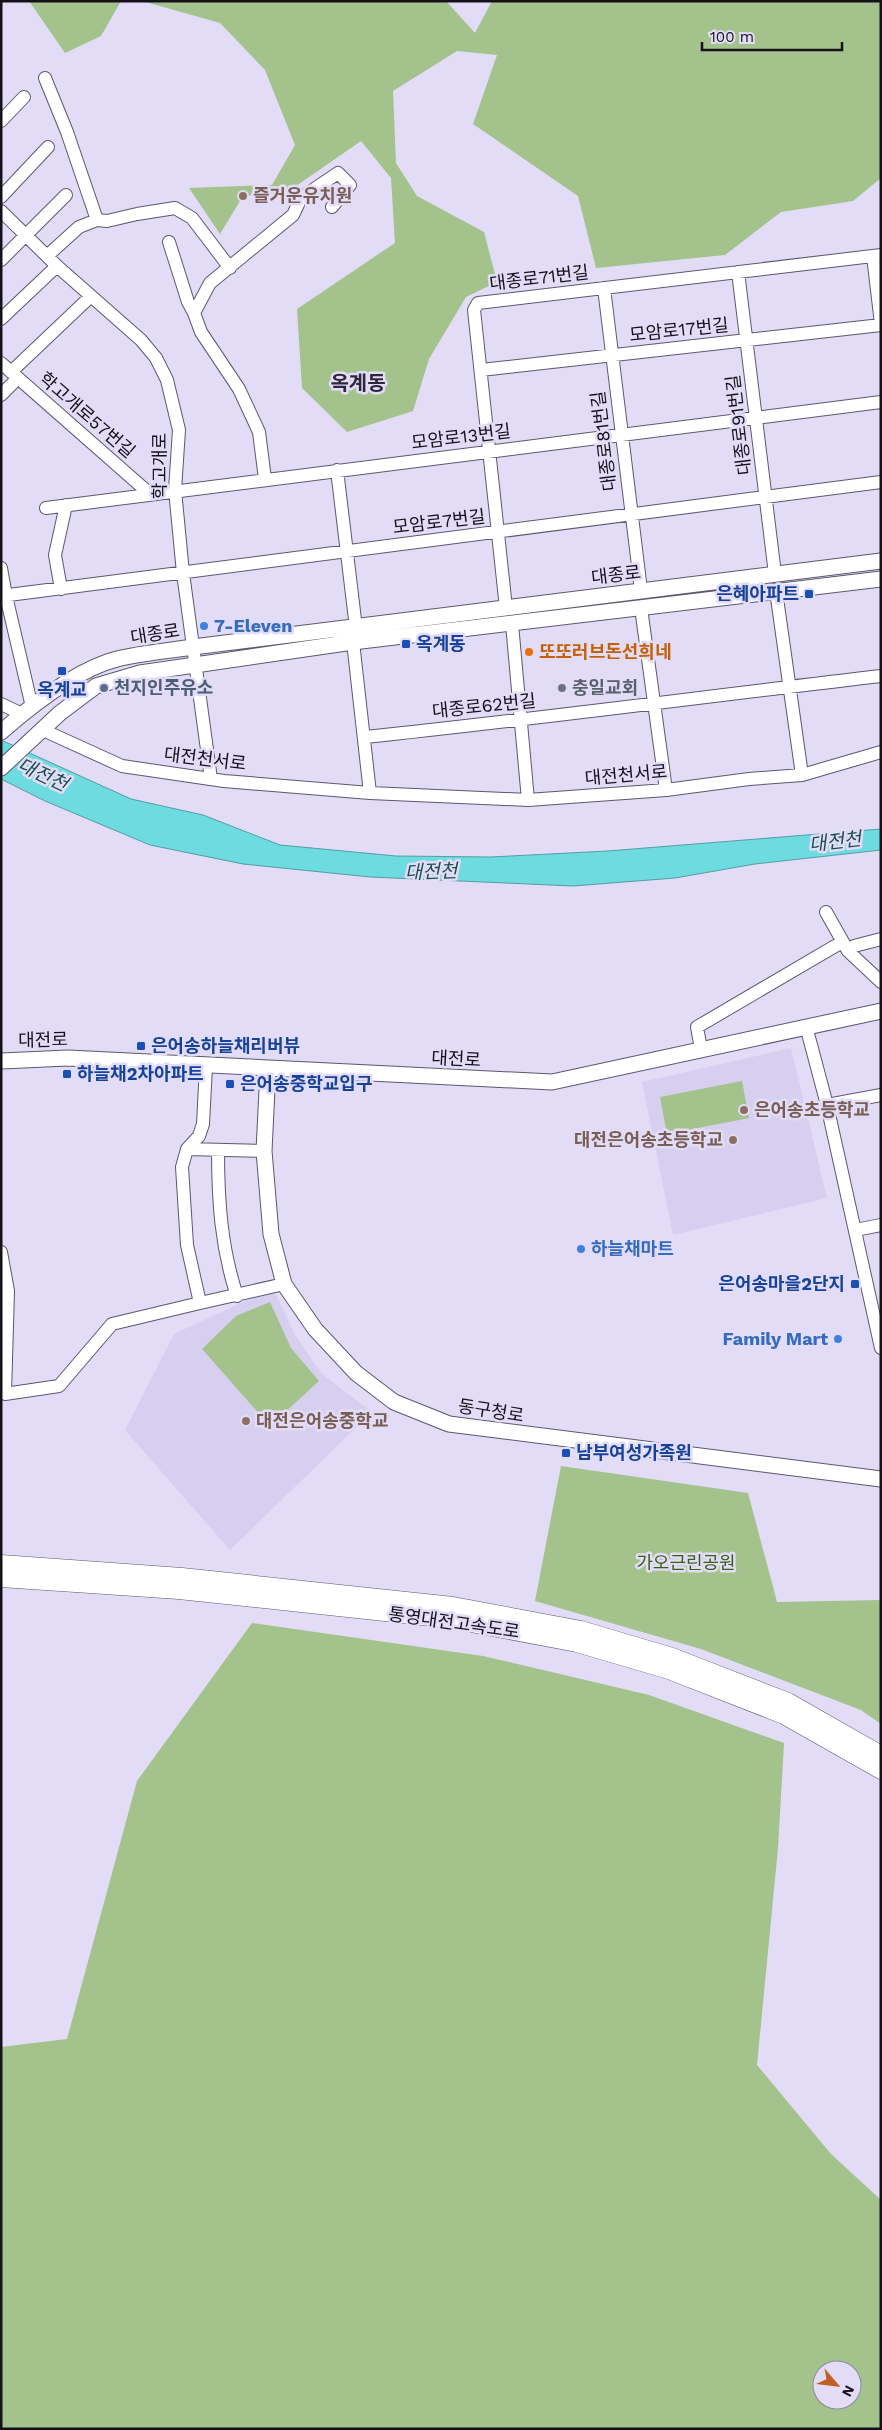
<svg xmlns="http://www.w3.org/2000/svg" width="882" height="2430" font-family="'Work Sans','Noto Sans KR',sans-serif">
<style>
.built{fill:#d7cff0}
.green{fill:#a3c28c;fill-rule:evenodd}
.water{fill:#6ddbdf;stroke:#529ea4}
.lines{fill:none;stroke-linecap:round;stroke-linejoin:round}
.minor-casing{stroke:#5d576d;stroke-width:14}
.major-casing{stroke:#5d576d;stroke-width:17}
.highway-casing{stroke:#5d576d;stroke-width:19}
.minor{stroke:#fff;stroke-width:12}
.major{stroke:#fff;stroke-width:15}
.highway{stroke:#fff;stroke-width:18}
.education-dot{fill:#8d6e63;stroke:#e2dcf6;stroke-width:2}
.transit-dot{fill:#1a4fb4;stroke:#e2dcf6;stroke-width:2}
.shop-dot{fill:#3f7fe0;stroke:#e2dcf6;stroke-width:2}
.food-dot{fill:#e8710a;stroke:#e2dcf6;stroke-width:2}
.service-dot{fill:#5c6f8a;stroke:#e2dcf6;stroke-width:2}
.worship-dot{fill:#6b7280;stroke:#e2dcf6;stroke-width:2}
.labels{text-anchor:middle;stroke-width:5;stroke-linejoin:round;paint-order:stroke}
.education-label{font-size:18px;font-weight:bold;fill:#785e54;stroke:#e2dcf6;text-anchor:start}
.street-label{font-size:18px;fill:#14111a;stroke:#e2dcf6}
.transit-label{font-size:18px;font-weight:bold;fill:#164399;stroke:#e2dcf6;text-anchor:start}
.shop-label{font-size:18px;font-weight:bold;fill:#366cbe;stroke:#e2dcf6;text-anchor:start}
.food-label{font-size:18px;font-weight:bold;fill:#c56008;stroke:#e2dcf6;text-anchor:start}
.service-label{font-size:18px;font-weight:bold;fill:#4e5e75;stroke:#e2dcf6;text-anchor:start}
.worship-label{font-size:18px;font-weight:bold;fill:#5b616d;stroke:#e2dcf6;text-anchor:start}
.park-label{font-size:18px;fill:#3a5d16;stroke:#e2dcf6}
.water-label{font-size:19px;font-style:italic;fill:#1c4e50;stroke:#e2dcf6}
.quarter-label{font-size:20px;font-weight:bold;fill:#2d273b;stroke:#e2dcf6}
</style>
<rect width="100%" height="100%" fill="#e2dcf6"/>
<path class="built" d="M791,1048l36,150 -154,37 -31,-153z
M273,1288l22,47 27,39 50,38 -142,138 -105,-120 49,-96z"/>
<path class="green" d="M29,1h92l-20,35 -36,17z
M142,1h304l29,32 17,-32h389v177l-28,23 -72,11 -56,43 -129,13 -18,-72 -105,-72 24,-69 -40,-4 -64,40 3,72 21,33 67,36 13,50 -31,15 -37,62 -16,52 -66,21 -45,-44 -5,-79 98,-66 -4,-65 -30,-37 -75,52 -43,3 -23,38 -31,-46 83,-3 23,-40 -30,-75 -45,-47z
M742,1081l7,37 -82,16 -7,-37z
M270,1302l21,46 28,33 -49,45 -68,-77 34,-33z
M561,1466l187,27 29,109 104,-2v124l-20,-14 -160,-61 -166,-48z
M252,1623l231,33 166,39 135,48 -6,105 -21,217 74,89 50,46v229h-880v-382l66,-8 70,-258zM822,2370h30v30h-30z"/>
<path class="water" d="M1,740l130,59 72,16 77,30 116,11 95,1 117,-6 273,-22v21l-126,14 -80,14 -102,8 -203,-9 -127,-13 -93,-19 -105,-44 -44,-22z"/>
<g class="lines">
<g class="minor-casing">
<path id="minor" d="M45,78l22,54 30,88
M1,121l23,-24
M1,197l47,-50
M1,211l56,55 84,74 15,18 11,22 12,50 -4,60 8,83 28,206
M169,242l19,60 6,11
M47,256l32,-29 18,-7 10,1 30,-7 38,-6 17,10 38,50
M873,256l8,68
M1,260l65,-65
M738,272l37,302
M604,288l37,302
M1,319l56,-53
M1,363l149,131
M481,370l400,-45
M11,372l79,-75
M1,395l17,-17
M337,470l19,158
M265,479l-6,-47 -20,-43 -38,-57 -7,-19 16,-30 83,-68 8,-17 37,-25 12,12 -18,22
M46,508l835,-106
M1,568l5,28 26,111
M61,589l-6,-34 11,-50
M776,591l26,184
M1,596l880,-114
M506,608l-32,-298 4,-7 403,-48
M641,608l25,182
M512,624l16,176
M353,642l17,151
M1,704l21,10
M43,730l79,36 102,15 146,12 158,7 138,-10 83,-11 53,-4 79,-23
M365,737c172,-18 344,-41 516,-61
M826,912l22,39 33,31
M848,951l6,-5 27,-7
M806,1026l21,79 54,243
M701,1049l-4,-22 145,-85
M206,1066l-3,58 -4,12 -12,13 -5,18 5,78 13,58 84,-19
M827,1105l54,-10
M187,1149l77,2
M218,1150c0,51 3,97 19,146
M855,1230l26,-5
M1,1252l7,39 -3,103 54,-8 53,-62 88,-21"/>
</g>
<g class="major-casing">
<path id="major" d="M1,732c31,-27 76,-63 116,-73 24,-6 51,-8 76,-12l688,-86
M1,768l59,-55 36,-27 44,-13 213,-31 528,-63
M1,1061l67,-3 484,24 329,-71
M268,1069l-4,82 7,83 13,50 31,45 41,44 38,29 55,22 432,55"/>
</g>
<g class="highway-casing">
<path id="highway" d="M1,1564l181,13 271,29 128,24 91,27 116,45 93,53
M1,1578l178,12 271,29 127,24 92,27 115,45 97,55"/>
</g>
<use href="#minor" class="minor"/>
<use href="#major" class="major"/>
<use href="#highway" class="highway"/>
</g>
<g class="education-dot">
<circle cx="243" cy="196" r="5"/>
<circle cx="744" cy="1110" r="5"/>
<circle cx="733" cy="1140" r="5"/>
<circle cx="246" cy="1421" r="5"/>
</g>
<g class="transit-dot">
<rect x="804" y="589" width="10" height="10" rx="2.5"/>
<rect x="401" y="639" width="10" height="10" rx="2.5"/>
<rect x="57" y="666" width="10" height="10" rx="2.5"/>
<rect x="136" y="1041" width="10" height="10" rx="2.5"/>
<rect x="62" y="1069" width="10" height="10" rx="2.5"/>
<rect x="225" y="1079" width="10" height="10" rx="2.5"/>
<rect x="850" y="1279" width="10" height="10" rx="2.5"/>
<rect x="561" y="1448" width="10" height="10" rx="2.5"/>
</g>
<g class="shop-dot">
<circle cx="204" cy="626" r="5"/>
<circle cx="581" cy="1249" r="5"/>
<circle cx="838" cy="1339" r="5"/>
</g>
<circle class="food-dot" cx="529" cy="652" r="5"/>
<circle class="service-dot" cx="104" cy="688" r="5"/>
<circle class="worship-dot" cx="562" cy="688" r="5"/>
<g class="labels">
<g class="education-label">
<text x="253" y="202">즐거운유치원</text>
<text x="754" y="1116">은어송초등학교</text>
<text x="723" y="1146" text-anchor="end">대전은어송초등학교</text>
<text x="256" y="1427">대전은어송중학교</text>
</g>
<g class="street-label">
<text transform="translate(539 278) rotate(-7)" y="6">대종로71번길</text>
<text transform="translate(679 330) rotate(-6)" y="6">모암로17번길</text>
<text transform="translate(87 415) rotate(41)" y="6">학고개로57번길</text>
<text transform="translate(739 425) rotate(-97)" y="6">대종로91번길</text>
<text transform="translate(461 437) rotate(-7)" y="6">모암로13번길</text>
<text transform="translate(604 441) rotate(-97)" y="6">대종로81번길</text>
<text transform="translate(160 466) rotate(-90)" y="6">학고개로</text>
<text transform="translate(439 522) rotate(-7)" y="6">모암로7번길</text>
<text transform="translate(616 575) rotate(-7)" y="6">대종로</text>
<text transform="translate(155 634) rotate(-9)" y="6">대종로</text>
<text transform="translate(484 706) rotate(-6)" y="6">대종로62번길</text>
<text transform="translate(205 759) rotate(7)" y="6">대전천서로</text>
<text transform="translate(626 775) rotate(-5)" y="6">대전천서로</text>
<text transform="translate(43 1040) rotate(-1)" y="6">대전로</text>
<text transform="translate(456 1059) rotate(3)" y="6">대전로</text>
<text transform="translate(491 1411) rotate(9)" y="6">동구청로</text>
<text transform="translate(454 1623) rotate(8)" y="6">통영대전고속도로</text>
</g>
<g class="transit-label">
<text x="799" y="600" text-anchor="end">은혜아파트</text>
<text x="416" y="650">옥계동</text>
<text x="62" y="696" text-anchor="middle">옥계교</text>
<text x="151" y="1052">은어송하늘채리버뷰</text>
<text x="77" y="1080">하늘채2차아파트</text>
<text x="240" y="1090">은어송중학교입구</text>
<text x="845" y="1290" text-anchor="end">은어송마을2단지</text>
<text x="576" y="1459">남부여성가족원</text>
</g>
<g class="shop-label">
<text x="214" y="632">7-Eleven</text>
<text x="591" y="1255">하늘채마트</text>
<text x="828" y="1345" text-anchor="end">Family Mart</text>
</g>
<g class="food-label">
<text x="539" y="658">또또러브돈선희네</text>
</g>
<g class="service-label">
<text x="114" y="694">천지인주유소</text>
</g>
<g class="worship-label">
<text x="572" y="694">충일교회</text>
</g>
<g class="park-label">
<text x="686" y="1569">가오근린공원</text>
</g>
<g class="water-label">
<text transform="translate(43 774) rotate(25)" y="7">대전천</text>
<text transform="translate(835 841) rotate(-7)" y="7">대전천</text>
<text transform="translate(431 871) rotate(-2)" y="7">대전천</text>
</g>
<g class="quarter-label">
<text x="358" y="390">옥계동</text>
</g>
</g>
<rect width="882" height="2430" fill="none" stroke="#14111a" stroke-width="5"/>
<g transform="translate(837 2385) rotate(118)"><circle r="24" fill="#e2dcf6" stroke="#908b9e"/>
<path d="M0-4L9 19L0 12L-9 19Z" fill="#c26024"/>
<text y="-8" font-size="14" font-weight="bold" text-anchor="middle" fill="#14111a">N</text>
</g>
<path d="M702 42v8h140v-8" fill="none" stroke="#14111a" stroke-width="2.5"/>
<text x="710" y="42" font-size="15" fill="#14111a" stroke="#e2dcf6" stroke-width="4" paint-order="stroke">100 m</text>
</svg>
